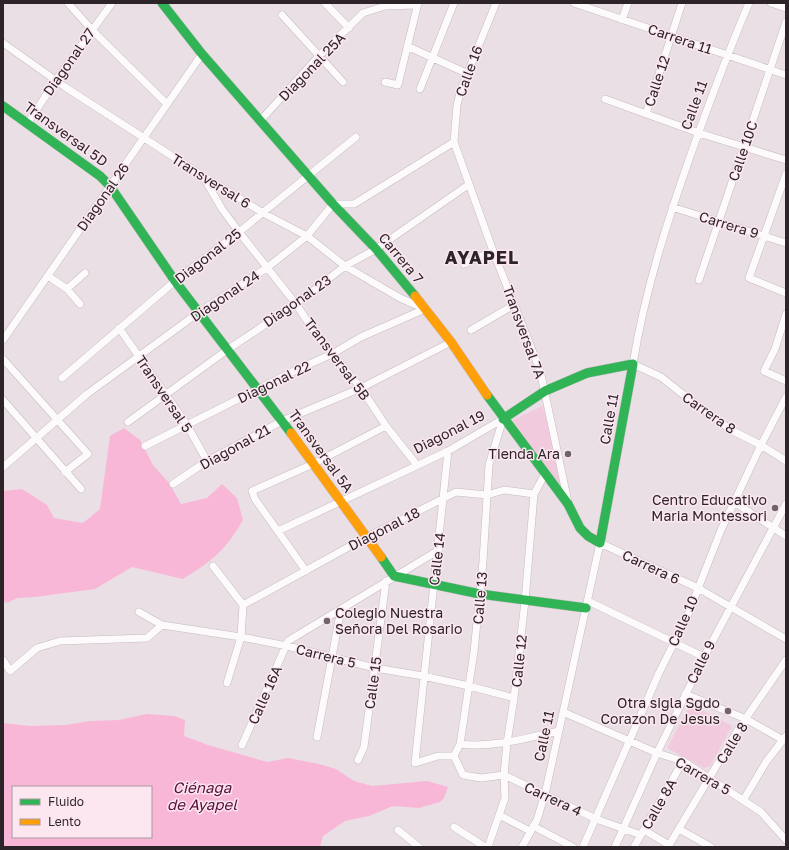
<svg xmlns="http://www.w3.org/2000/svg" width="789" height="850" font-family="'Golos Text',sans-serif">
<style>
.green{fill:#f2cadd}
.water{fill:#f9b7d7;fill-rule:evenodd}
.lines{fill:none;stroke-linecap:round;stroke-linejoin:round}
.street-casing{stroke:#c5bbc0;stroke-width:8}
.fast-casing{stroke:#c5bbc0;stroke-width:10}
.slow-casing{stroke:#c5bbc0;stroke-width:10}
.street{stroke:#fcfafb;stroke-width:7}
.fast{stroke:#30b455;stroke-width:9}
.slow{stroke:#ff9f0a;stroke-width:9}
.poi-dot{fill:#6e656a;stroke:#fce7f0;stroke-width:1.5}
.labels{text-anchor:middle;stroke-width:3;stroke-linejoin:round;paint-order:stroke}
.street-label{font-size:14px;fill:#2c2428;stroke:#fce7f0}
.poi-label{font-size:14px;fill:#2c2428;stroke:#fce7f0;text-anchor:end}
.water-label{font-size:15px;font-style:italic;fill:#5b0e3c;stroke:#fce7f0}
.district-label{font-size:18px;font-weight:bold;letter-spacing:1px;fill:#2c2428;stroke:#fce7f0}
</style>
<rect width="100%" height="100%" fill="#eadfe4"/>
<path class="green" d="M543,406l18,76 -3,1 -46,-63z
M691,704l41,22 -22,40 -6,2 -37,-20z"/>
<path class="water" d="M124,428l16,12 13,25 16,18 12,21 26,-6 15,-14 15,14 6,22c-18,31 -30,40 -60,59l-51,-12 -37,22 -60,8 -18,1 -10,5 -4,-2v-110l19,-2 25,16 7,13 29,5 17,-14 10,-73z
M147,714l27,2 11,4 -1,16 24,9 59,17 21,-4 31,6 17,5 18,12 18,5 55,-5 21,6 -4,11 -4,4 -21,6 -26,-2 -24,10 -24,5 -22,15 -3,11h-317v-124l27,3 35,-1 25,-4 29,-1zM13,787h138v50h-138z"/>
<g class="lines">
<g class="street-casing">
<path id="street" d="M68,3l24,27 75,74
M325,3l24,25
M496,3l-35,86 -4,16 -3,37 39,109 47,119 28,132
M574,3l212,72
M749,3c-21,49 -39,98 -57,148 -25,71 -47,139 -59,213l28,13 29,23 41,30 30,15 25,16
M771,3l15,5
M282,15l61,67
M622,20l6,-17
M3,43l62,44 138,89 60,37 44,23 38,30 55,32 23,10
M407,46l59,27
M385,82l13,3 20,-82
M420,89l34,-86
M605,99l94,34 87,27
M646,114l36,-111
M260,121l59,-65 44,-43 22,-7 32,-1
M28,123l28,-43 56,-77
M786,174l-37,104 37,15
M204,178l18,31 17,23 57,72 22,33 43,51 25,38 31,39
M672,207l114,36
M464,264l29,-13
M48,276l19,13 13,15
M699,280l87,-258
M67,289l18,-16
M786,314l-11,35 -11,22 22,10
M119,328l68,97 20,36
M471,330l43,-25
M3,340l199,-286
M3,359l85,95 -23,18
M62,378l113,-97 64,-49 117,-95
M3,400l78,89
M503,419l-14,46 -6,96 -9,91 -14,92 -6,12 9,19 18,3 23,-3 92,44 45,16
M128,422l99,-72 69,-46 49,-38 31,-17 92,-64
M145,446l149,-75 38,-17 29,-17 64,-28
M448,451l-33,312 23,-7h16
M3,467l84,-73 111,-81 70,-46 39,-31 26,-32h21l100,-62
M173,484l34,-23 75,-40 79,-33 90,-46
M734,502l52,34
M278,531l170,-80 55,-32
M213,566l30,39
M306,571l-51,-72 -3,-8 61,-27 73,-38
M588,601l116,56
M243,605l122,-67 91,-46 31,3 17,-5 30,4
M139,612l23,13 79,12 46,9 88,22 48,8 46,10 45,12
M3,660l7,11 27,-23 23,-7 87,-3 15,-13
M227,683l14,-46 2,-32
M685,694l61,25 37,21
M563,712l94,41 26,8 78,51 25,28
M317,737l24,-128
M460,744c34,4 66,-6 99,-13
M242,745l46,-104 151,-91
M358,760l6,-13 22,-166
M744,799l22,-37 20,-26
M499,815l31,16
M533,826l40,21
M454,827l31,20
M679,829l32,18
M398,830l21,17
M644,830l25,15
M488,847l17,-49 -1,-23 3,-32 7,-45 11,-97 9,-107 11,-20
M522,847l15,-27 9,-30 54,-247 98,45 88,51
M583,847l76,-174 28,-56 34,-87 40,-85 25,-48
M615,847l42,-94 47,-96 82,-153
M634,847l49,-86
M668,847l71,-119 47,-68"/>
</g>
<g class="fast-casing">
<path id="fast" d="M162,3l40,51 131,150 43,45 39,47
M3,106l97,70 10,10 65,95 116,152
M487,395l81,109 12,24 8,8 12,7 33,-179 -46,9 -42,18 -42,28
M381,557l13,19 86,18 106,14"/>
</g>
<g class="slow-casing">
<path id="slow" d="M415,296l36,46 36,53
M291,433l90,124"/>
</g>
<use href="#street" class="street"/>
<use href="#fast" class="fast"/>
<use href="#slow" class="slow"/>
</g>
<g class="poi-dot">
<circle cx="568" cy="454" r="4"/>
<circle cx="775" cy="508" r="4"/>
<circle cx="327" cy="621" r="4"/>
<circle cx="728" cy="711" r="4"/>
</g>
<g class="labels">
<g class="street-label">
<text transform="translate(680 39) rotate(19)" y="5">Carrera 11</text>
<text transform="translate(69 62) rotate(-55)" y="5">Diagonal 27</text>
<text transform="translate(312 67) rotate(-46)" y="5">Diagonal 25A</text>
<text transform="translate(469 71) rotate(-70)" y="5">Calle 16</text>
<text transform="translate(657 81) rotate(-72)" y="5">Calle 12</text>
<text transform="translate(694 105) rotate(-70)" y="5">Calle 11</text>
<text transform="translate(66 134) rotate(36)" y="5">Transversal 5D</text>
<text transform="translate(743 151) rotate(-71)" y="5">Calle 10C</text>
<text transform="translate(211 181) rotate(32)" y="5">Transversal 6</text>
<text transform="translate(103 197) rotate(-55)" y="5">Diagonal 26</text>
<text transform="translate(729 225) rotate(17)" y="5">Carrera 9</text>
<text transform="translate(208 256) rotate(-38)" y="5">Diagonal 25</text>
<text transform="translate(401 258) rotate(50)" y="5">Carrera 7</text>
<text transform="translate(225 296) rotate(-34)" y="5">Diagonal 24</text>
<text transform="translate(297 301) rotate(-35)" y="5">Diagonal 23</text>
<text transform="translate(524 332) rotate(70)" y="5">Transversal 7A</text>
<text transform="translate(337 359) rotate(53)" y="5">Transversal 5B</text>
<text transform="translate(274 382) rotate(-26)" y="5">Diagonal 22</text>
<text transform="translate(164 394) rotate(56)" y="5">Transversal 5</text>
<text transform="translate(709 413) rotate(35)" y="5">Carrera 8</text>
<text transform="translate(609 419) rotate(-80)" y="5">Calle 11</text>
<text transform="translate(449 432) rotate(-27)" y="5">Diagonal 19</text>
<text transform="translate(235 447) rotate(-29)" y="5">Diagonal 21</text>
<text transform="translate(321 451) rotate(54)" y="5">Transversal 5A</text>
<text transform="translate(384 529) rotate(-27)" y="5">Diagonal 18</text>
<text transform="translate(437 559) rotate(-83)" y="5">Calle 14</text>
<text transform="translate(651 567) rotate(25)" y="5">Carrera 6</text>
<text transform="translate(480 598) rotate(-85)" y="5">Calle 13</text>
<text transform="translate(683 621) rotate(-66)" y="5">Calle 10</text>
<text transform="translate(326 656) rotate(14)" y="5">Carrera 5</text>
<text transform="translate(519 661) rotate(-84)" y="5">Calle 12</text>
<text transform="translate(701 662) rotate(-64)" y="5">Calle 9</text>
<text transform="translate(373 683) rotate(-82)" y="5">Calle 15</text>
<text transform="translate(265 695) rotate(-66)" y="5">Calle 16A</text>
<text transform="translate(544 736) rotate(-78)" y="5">Calle 11</text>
<text transform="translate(732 743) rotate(-58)" y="5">Calle 8</text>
<text transform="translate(703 776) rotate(30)" y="5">Carrera 5</text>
<text transform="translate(553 799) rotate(25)" y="5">Carrera 4</text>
<text transform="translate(659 804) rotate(-60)" y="5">Calle 8A</text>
</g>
<g class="poi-label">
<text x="560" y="459">Tienda Ara</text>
<text x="767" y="505">Centro Educativo<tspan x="767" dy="16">Maria Montessori</tspan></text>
<text x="335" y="618" text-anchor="start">Colegio Nuestra<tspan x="335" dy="16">Señora Del Rosario</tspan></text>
<text x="720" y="708">Otra sigla Sgdo<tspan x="720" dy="16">Corazon De Jesus</tspan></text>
</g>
<g class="water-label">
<text x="202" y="793">Ciénaga<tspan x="202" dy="17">de Ayapel</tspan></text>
</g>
<g class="district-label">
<text x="482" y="264">AYAPEL</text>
</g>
</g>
<rect width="789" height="850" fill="none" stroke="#2c2428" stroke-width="8"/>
<rect x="12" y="786" width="140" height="52" fill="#fce7f0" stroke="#a999a0"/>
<rect x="20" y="799" width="20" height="6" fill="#30b455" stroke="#a999a0"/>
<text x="48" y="806" font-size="12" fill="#2c2428">Fluido</text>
<rect x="20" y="819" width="20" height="6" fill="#ff9f0a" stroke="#a999a0"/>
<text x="48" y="826" font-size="12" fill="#2c2428">Lento</text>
</svg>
